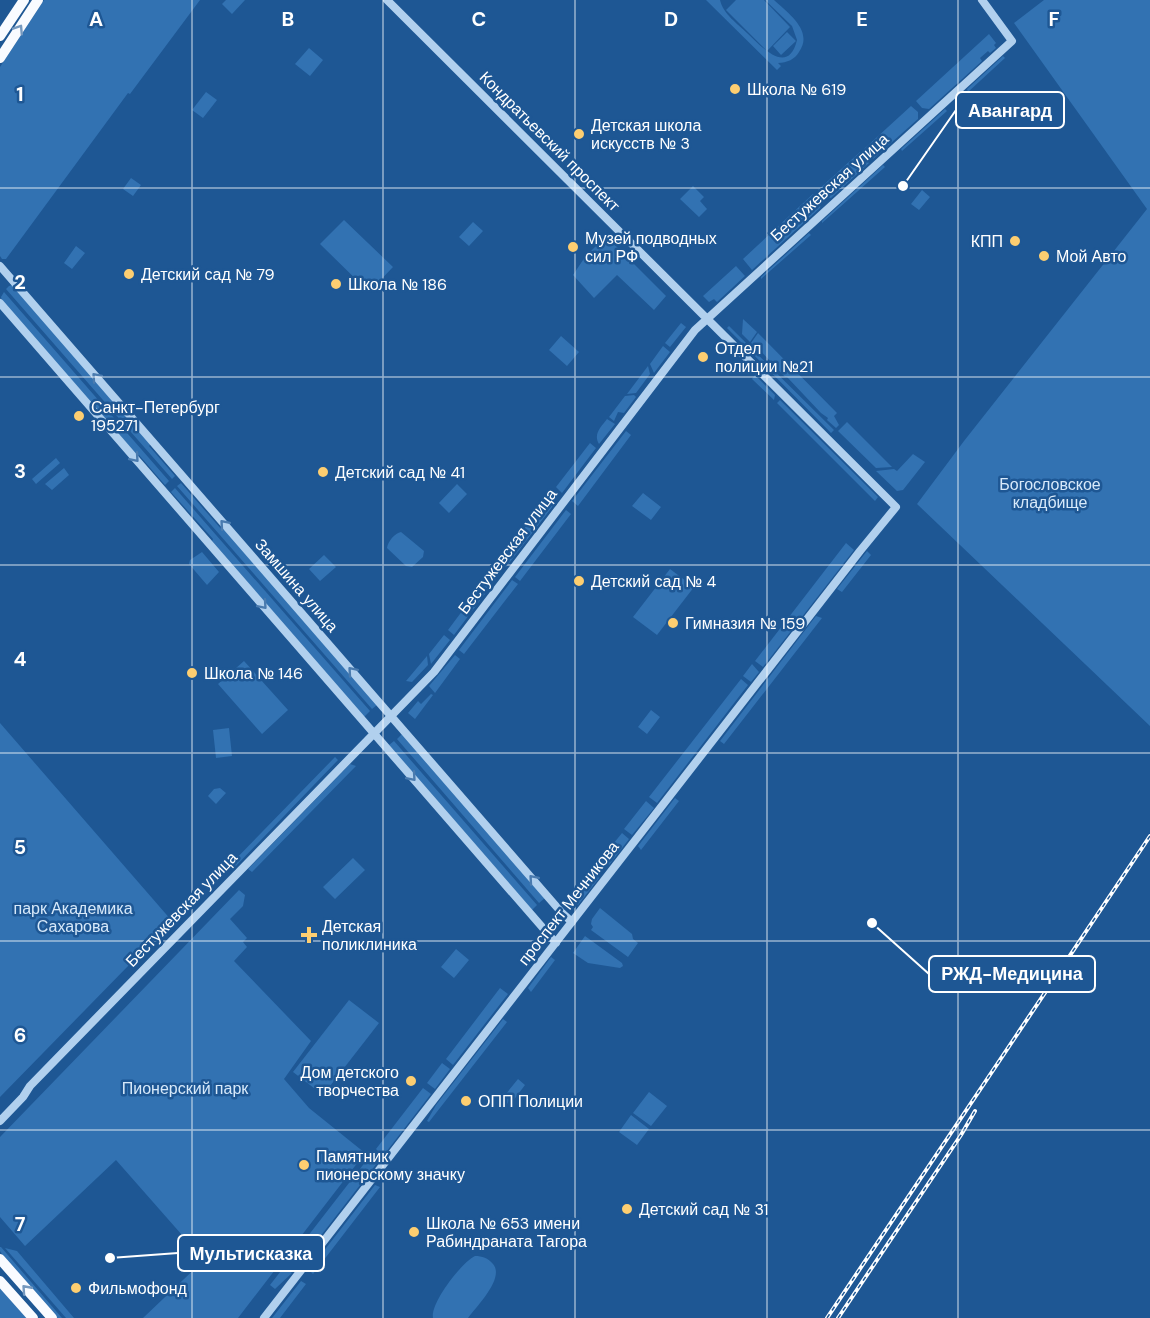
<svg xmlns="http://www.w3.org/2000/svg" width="1150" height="1318" font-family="'DM Sans',sans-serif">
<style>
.green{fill:#3272b2}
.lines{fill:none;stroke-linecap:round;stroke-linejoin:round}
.minor{stroke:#b1d0ee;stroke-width:8}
.major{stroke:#f9fbff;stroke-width:10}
.rail-casing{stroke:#fff;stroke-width:4}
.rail{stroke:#1e5794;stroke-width:1.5;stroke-dasharray:4.5;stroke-linecap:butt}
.oneway{stroke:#7699bf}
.oneway2{stroke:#4a7baf}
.grid{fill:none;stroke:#fff;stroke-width:1.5;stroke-opacity:0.55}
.poi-dot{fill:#fdce71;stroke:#1e5794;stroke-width:2}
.labels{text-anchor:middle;stroke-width:5;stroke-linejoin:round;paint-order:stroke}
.poi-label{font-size:16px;fill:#fff;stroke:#1e5794;text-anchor:start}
.street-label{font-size:16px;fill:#fff;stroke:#1e5794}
.park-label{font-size:16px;fill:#d7e9fa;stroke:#1e5794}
.grid-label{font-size:20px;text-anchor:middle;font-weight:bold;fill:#fff;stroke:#1e5794;stroke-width:5;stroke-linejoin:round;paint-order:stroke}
.leader{fill:none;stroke:#fff;stroke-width:2}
.callout-dot{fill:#fff;stroke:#1e5794;stroke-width:2}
.callout{fill:#1e5794;stroke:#fff;stroke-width:2}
.callout-label{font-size:18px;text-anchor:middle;font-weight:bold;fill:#fff}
</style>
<rect width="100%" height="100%" fill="#1e5794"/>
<path class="green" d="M44,0h156l-70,94 -2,-1 -122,166h-4l-2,-3v-189z
M226,0h19l-13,14 -10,-10z
M706,0h14c3,14 18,24 27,33 14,13 41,44 50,7l-5,-14 -27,-26h9c14,13 40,31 25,52 -4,7 -12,11 -21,11l3,3 -4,4z
M736,0h28l26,27 -23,24 -41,-41z
M1044,0h106v726l-233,-222 47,-63 183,-232 -133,-186z
M787,32l9,9 -15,14 -8,-9z
M989,34l7,9 -2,2 2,3 -6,5 -2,-2 -8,7 2,3 -53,48 -7,-1 -6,-7z
M309,48l14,12 -13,16 -15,-12z
M1003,56l2,2 -37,34 -1,-3z
M206,92l11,8 -14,18 -11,-8z
M911,106l7,6v7l-45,40 -9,-10z
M945,109l2,2 -45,40 -1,-2z
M860,152l9,11 -38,35 -6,-1 -7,-7z
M883,165l2,2 -63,56v-2z
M131,178l10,7 -8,11 -10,-7z
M693,186l11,11 -4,4 7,8 -8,8 -19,-18z
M922,190l8,7 -11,13 -8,-6z
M813,194l8,8 -1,6 -68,62 -9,-11z
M344,220l49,47 -24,25 -49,-48z
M473,222l10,9 -14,15 -10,-9z
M809,233l2,2 -50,44v-2z
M606,236l60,60 -12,14 -37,-35 -23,23 -21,-23 12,-18z
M76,246l9,7 -13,16 -8,-6z
M736,266l9,10 -28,26 -3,-3 -5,3 -6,-6z
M12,285l139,159 -2,2 26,30 -3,3 -166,-190 3,-3z
M4,292l165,189 -4,4 -26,-30 -1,1 -136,-155 -1,-4z
M743,319l14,13 -7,10 -8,-8z
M681,323l5,4 -16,20 -5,-4z
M729,326l105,104 -3,3 -104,-105z
M758,333l79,80 -3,3 5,9 -3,3 -9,-8 1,-2 -7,-5 -34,-36h-2l-29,-31 -2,1 -3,-4z
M561,336l18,16 -12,14 -18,-16z
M663,346l7,6 -16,21 -4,-9z
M648,366l2,8 -14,19 -9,1z
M755,375l20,20 -1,5 -22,-21z
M634,395l2,2 -12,16 -6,-1 -4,9 -5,-4 16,-21z
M780,400l98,97 -3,4 -98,-98z
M607,419l8,5 -16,20c-6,-10 2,-17 8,-25z
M847,422l45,45 -16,1 -38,-37z
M626,431l5,4 -53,71 -6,-5z
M590,443l6,5 -34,45 -6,-6z
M913,454l12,8 -22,28 -6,1 -21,-20 18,-2 3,2z
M56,458l4,5 -24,21 -4,-5z
M64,468l5,7 -17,15 -7,-6z
M181,483l41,47 2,-1 153,176 -5,4 -195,-223z
M457,484l10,10 -18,19 -10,-10z
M175,488l195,223 -6,6 -152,-176 1,-2 -42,-47z
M643,493l18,14 -10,13 -19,-14z
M549,496l7,6 -50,65 -7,-5z
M566,510l5,4 -51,67 -5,-4z
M401,532l23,19 -1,6 -11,10 -6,-1 -19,-18c1,-7 8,-15 14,-16z
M846,543l8,7 -91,117 -8,-6z
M867,551l4,4 -29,37 -5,-3z
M202,552l17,20 -12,13 -18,-21 1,-4z
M324,555l12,12 -16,14 -11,-12z
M495,567l8,3 -49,65 -6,-5z
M670,569l24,18 -37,48 -24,-18z
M512,580l6,4 -54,70 -5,-4z
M816,616l6,2 -98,126 -4,-3z
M444,635l6,5 -19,24 -2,-10z
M455,655l5,4 -25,34 -6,-7z
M427,656l1,9 -16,17 -6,-1z
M244,661l44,49 -26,24 -44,-50z
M752,664l7,8 -8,10 -8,-6z
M741,679l7,6 -91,118 -8,-6z
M431,694l2,1 -18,24 -7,-6 10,-12 3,3z
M651,710l9,7 -13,17 -9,-7z
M0,723l172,198 -172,176z
M229,728l3,28 -16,2 -3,-28z
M402,734l143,164 -6,5 -142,-164z
M394,741l143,164 -5,5 -143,-165z
M335,757l3,3 -105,109 -4,-3z
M350,764l6,2 -104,106 -4,-3z
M220,788l6,5 -10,11 -8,-8 6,-7z
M675,798l4,3 -38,49 -3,-4z
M646,801l8,7 -22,27 -8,-6z
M622,833l7,6 -20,26 -2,-2 -2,-9z
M603,856l2,9 -8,11 2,2 -21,27 -8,-6z
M353,858l12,12 -30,29 -12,-12z
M239,890l6,5 -2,11 -13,13 17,19 -4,4 4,5 -13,14 77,80 -27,38 25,29 56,45 -127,165h-95l61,-58 -88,-100 -91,86 -25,-29v-80z
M600,908l32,26 1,5 5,4 -10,14 -37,-27 2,-3 -2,-3 1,-5z
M585,936l37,27 1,3 -3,2 -32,-5 -15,-10z
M456,949l13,11 -15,18 -13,-11z
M551,957l4,3 -24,32 -3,-4z
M500,988l8,6 -55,71 -7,-6z
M349,1000l30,23 -56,72 -30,-23z
M503,1019l4,3 -78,100 -2,-1 9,-16z
M442,1063l8,6 -15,20 -8,-6z
M518,1079l7,6 -12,16 -3,-2 -3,5 -6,-4z
M423,1088l8,6 -48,62 -7,-7z
M649,1092l18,14 -16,20 -18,-13z
M631,1115l18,14 -12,16 -18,-13z
M373,1152l8,6 -86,111 -8,-6z
M375,1185l5,2 -67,87 -4,-4z
M0,1247h1l61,71h-5l-52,-59 -5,-8z
M5,1248l12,3 57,67h-8z
M475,1256c7,0 13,2 18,8 12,14 -16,42 -25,54h-35c-3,-15 29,-56 42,-62z
M284,1267l8,6 -17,16 -5,-4z
M301,1281l5,3 -26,34h-8z
M0,1288l27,30h-27z"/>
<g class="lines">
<path class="minor" d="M0,266l562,647 10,9
M0,303l556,640
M0,1121l23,-24 7,-11 404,-414 261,-342 317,-289 -30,-41
M264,1318l596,-767 36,-44 -509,-507"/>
<path class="major" d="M0,36l24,-36
M0,58l38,-58
M0,1259l52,59
M0,1281l33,37"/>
<g class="rail-casing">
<path id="rail" d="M827,1318l323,-482
M838,1318l123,-183 14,-24"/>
</g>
<use href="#rail" class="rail"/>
</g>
<defs><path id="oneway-chevron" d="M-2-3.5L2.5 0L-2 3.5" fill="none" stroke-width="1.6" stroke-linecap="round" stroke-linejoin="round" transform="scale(1.5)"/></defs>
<g class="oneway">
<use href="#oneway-chevron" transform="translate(19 29) rotate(-57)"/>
<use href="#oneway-chevron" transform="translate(26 1289) rotate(-132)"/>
</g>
<g class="oneway2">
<use href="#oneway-chevron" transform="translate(96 377) rotate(-131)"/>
<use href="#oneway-chevron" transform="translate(135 458) rotate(49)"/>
<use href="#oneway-chevron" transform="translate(224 524) rotate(-131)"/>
<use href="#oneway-chevron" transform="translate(263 605) rotate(49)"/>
<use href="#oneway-chevron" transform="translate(352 671) rotate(-131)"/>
<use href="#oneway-chevron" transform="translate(412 777) rotate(49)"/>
<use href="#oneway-chevron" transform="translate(533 879) rotate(-131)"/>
</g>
<path class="grid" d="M192,0v1318M383,0v1318M575,0v1318M767,0v1318M958,0v1318M0,188h1150M0,377h1150M0,565h1150M0,753h1150M0,941h1150M0,1130h1150"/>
<g class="poi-dot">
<circle cx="735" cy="89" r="6"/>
<circle cx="579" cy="134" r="6"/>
<circle cx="1015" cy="241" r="6"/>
<circle cx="573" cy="247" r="6"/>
<circle cx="1044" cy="256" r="6"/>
<circle cx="129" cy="274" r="6"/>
<circle cx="336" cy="284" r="6"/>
<circle cx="703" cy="357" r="6"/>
<circle cx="79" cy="416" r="6"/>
<circle cx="323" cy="472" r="6"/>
<circle cx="579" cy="581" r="6"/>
<circle cx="673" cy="623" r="6"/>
<circle cx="192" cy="673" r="6"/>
<path d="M306 926h6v6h6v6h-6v6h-6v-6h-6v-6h6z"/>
<circle cx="411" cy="1081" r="6"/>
<circle cx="466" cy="1101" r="6"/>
<circle cx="304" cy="1165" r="6"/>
<circle cx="627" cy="1209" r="6"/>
<circle cx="414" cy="1232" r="6"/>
<circle cx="76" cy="1288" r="6"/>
</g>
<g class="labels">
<g class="poi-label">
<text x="747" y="95">Школа № 619</text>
<text x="591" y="131">Детская школа<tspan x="591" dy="18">искусств № 3</tspan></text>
<text x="585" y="244">Музей подводных<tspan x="585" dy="18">сил РФ</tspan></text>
<text x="1003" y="247" text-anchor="end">КПП</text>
<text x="1056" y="262">Мой Авто</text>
<text x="141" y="280">Детский сад № 79</text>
<text x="348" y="290">Школа № 186</text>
<text x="715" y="354">Отдел<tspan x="715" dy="18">полиции №21</tspan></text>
<text x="91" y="413">Санкт-Петербург<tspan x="91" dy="18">195271</tspan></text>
<text x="335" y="478">Детский сад № 41</text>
<text x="591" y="587">Детский сад № 4</text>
<text x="685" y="629">Гимназия № 159</text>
<text x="204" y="679">Школа № 146</text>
<text x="322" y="932">Детская<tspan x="322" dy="18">поликлиника</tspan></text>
<text x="399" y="1078" text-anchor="end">Дом детского<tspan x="399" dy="18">творчества</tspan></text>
<text x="478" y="1107">ОПП Полиции</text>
<text x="316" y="1162">Памятник<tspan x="316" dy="18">пионерскому значку</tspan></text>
<text x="639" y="1215">Детский сад № 31</text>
<text x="426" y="1229">Школа № 653 имени<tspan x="426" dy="18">Рабиндраната Тагора</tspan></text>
<text x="88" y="1294">Фильмофонд</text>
</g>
<g class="street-label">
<text transform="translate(550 141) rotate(45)" y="6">Кондратьевский проспект</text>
<text transform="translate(829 187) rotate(-42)" y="6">Бестужевская улица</text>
<text transform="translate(507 551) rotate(-53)" y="6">Бестужевская улица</text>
<text transform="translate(297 585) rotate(49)" y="6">Замшина улица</text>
<text transform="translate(568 903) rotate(-52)" y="6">проспект Мечникова</text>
<text transform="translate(181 909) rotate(-46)" y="6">Бестужевская улица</text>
</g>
<g class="park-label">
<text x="1050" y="490">Богословское<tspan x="1050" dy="18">кладбище</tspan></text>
<text x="73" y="914">парк Академика<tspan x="73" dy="18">Сахарова</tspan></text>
<text x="185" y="1094">Пионерский парк</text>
</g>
</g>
<g class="grid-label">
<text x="96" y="26">A</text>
<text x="288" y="26">B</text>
<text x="479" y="26">C</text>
<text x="671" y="26">D</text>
<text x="862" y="26">E</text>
<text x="1054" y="26">F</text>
<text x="20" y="101">1</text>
<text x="20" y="289">2</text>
<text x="20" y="478">3</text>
<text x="20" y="666">4</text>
<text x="20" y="854">5</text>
<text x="20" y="1042">6</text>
<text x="20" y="1231">7</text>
</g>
<path class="leader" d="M903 186L956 110M872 923L929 974M110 1258L178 1253"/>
<g class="callout-dot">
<circle cx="903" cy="186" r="6"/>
<circle cx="872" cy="923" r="6"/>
<circle cx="110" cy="1258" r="6"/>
</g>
<g class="callout">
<rect x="956" y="92" width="108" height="36" rx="6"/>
<rect x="929" y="956" width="166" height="36" rx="6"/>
<rect x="178" y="1235" width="146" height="36" rx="6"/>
</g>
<g class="callout-label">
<text x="1010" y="117">Авангард</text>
<text x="1012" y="980">РЖД-Медицина</text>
<text x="251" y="1260">Мультисказка</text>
</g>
</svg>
